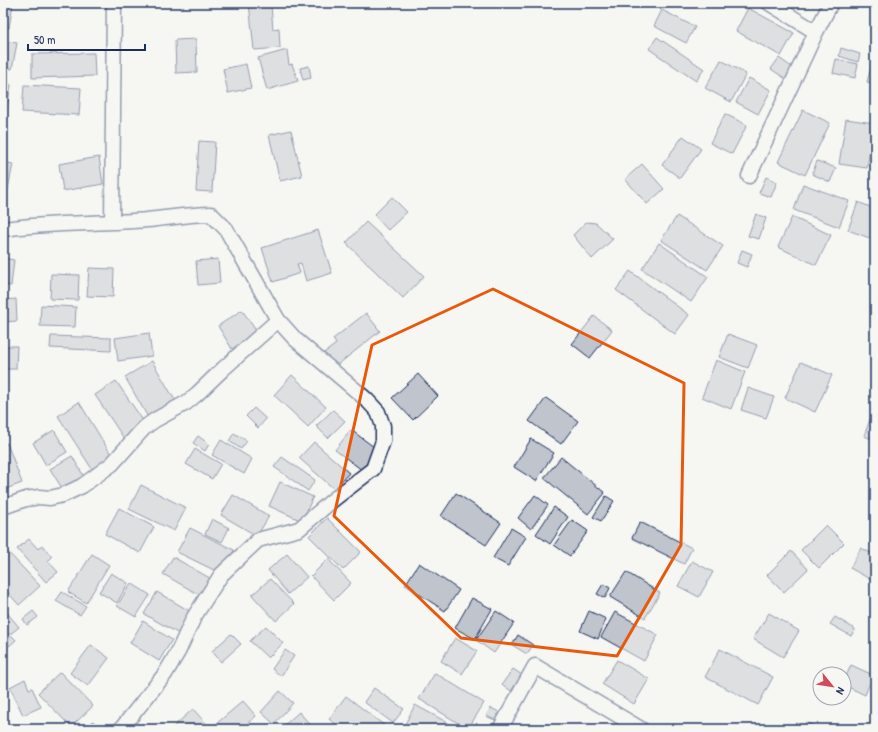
<svg xmlns="http://www.w3.org/2000/svg" width="878" height="732" font-family="'Patrick Hand',sans-serif">
<style>
.building{fill:#c0c4cd;stroke:#1b2f5e}
.lines{fill:none;stroke-linecap:round;stroke-linejoin:round}
.street-casing{stroke:#1b2f5e;stroke-width:17}
.street{stroke:#f6f6f2;stroke-width:14}
.marked{fill:none;stroke:#e8590c;stroke-width:3;stroke-linejoin:round}
</style>
<rect width="100%" height="100%" fill="#f6f6f2"/>
<filter id="ink" filterUnits="userSpaceOnUse"><feTurbulence type="fractalNoise" baseFrequency=".025" numOctaves="2"/><feDisplacementMap in="SourceGraphic" scale="8" xChannelSelector="R" yChannelSelector="G"/><feConvolveMatrix kernelMatrix="1 2 1 2 8 2 1 2 1" color-interpolation-filters="sRGB"/></filter>
<g filter="url(#ink)">
<path class="building" d="M3,3h10l-4,25 -6,-1z
M249,3h12l1,4 9,-1 2,23 6,-1 1,20 -26,2z
M748,8l46,25 -13,23 -45,-25z
M662,10l33,17 -9,16 -32,-17z
M657,37l47,32 -8,12 -47,-32z
M196,39l1,33 -21,1 -1,-33z
M3,41l14,2 -5,26 -9,-2z
M841,48l19,6 -2,8 -19,-6z
M287,50l2,15 3,-1 6,17 -31,9 -9,-32z
M94,53l1,23 -63,2v-24z
M779,58l14,10 -7,11 -15,-10z
M836,59l22,5 -3,14 -22,-5z
M721,60l25,14 -15,28 -26,-14z
M246,64l5,24 -23,5 -5,-24z
M872,64l3,1v19l-8,-2z
M309,66l2,12 -8,2 -3,-12z
M749,78l22,12 -13,24 -22,-12z
M3,83l8,2 -5,28 -3,-1z
M24,85l57,3 -2,27 -57,-3z
M803,110l27,13 -25,52 -27,-13z
M725,114l22,11 -15,29 -22,-11z
M846,119l28,4 -7,45 -28,-4z
M291,130l11,46 -22,5 -11,-46z
M683,136l18,13 -21,29 -18,-13z
M199,141l16,1 -3,50 -16,-1z
M99,157l4,27 -40,7 -4,-27z
M817,161l19,7 -6,14 -18,-8z
M3,162l10,2 -6,30 -4,-1z
M642,164l22,25 -17,15 -22,-25z
M766,177l11,5 -6,15 -12,-4z
M803,184l46,17 -10,26 -45,-17z
M392,197l15,15 -19,18 -14,-15z
M858,202l17,7v31l-27,-10z
M756,214l10,4 -7,21 -11,-3z
M677,216l46,30 -16,24 -46,-30z
M792,217l39,18 -15,30 -38,-18z
M366,222l58,54 -21,22 -57,-55z
M586,222l10,1 17,16 -21,20 -19,-24z
M318,230l14,43 -26,8 -5,-18 -4,1 3,9 -27,9 -11,-34z
M659,243l49,34 -17,25 -49,-33z
M742,250l10,4 -5,13 -10,-4z
M3,258l11,2 -3,26 -8,-1z
M218,259l2,24 -22,2 -2,-24z
M89,268l25,1 -1,28 -26,-1z
M630,271l59,44 -14,19 -59,-44z
M51,274l28,1 -1,25 -28,-1z
M16,299l1,22 -14,1v-22z
M41,305l35,2 -1,20 -35,-1z
M242,310l15,22 -25,17 -14,-23z
M366,313l14,18 -45,36 -11,-14 12,-9 -3,-5z
M594,316l18,14 -22,28 -18,-14z
M149,333l3,23 -34,5 -3,-23z
M728,334l29,11 -9,23 -29,-11z
M51,336l60,2v13l-61,-3z
M3,346h14l-1,23h-13z
M716,360l29,12 -14,37 -29,-12z
M152,361l24,41 -27,17 -24,-42z
M801,362l31,13 -17,37 -30,-14z
M418,374l20,22 -25,24 -21,-22z
M292,375l34,32 -18,20 -34,-32z
M116,381l30,44 -21,15 -30,-45z
M748,388l26,9 -8,21 -25,-8z
M546,398l32,23 -17,23 -32,-23z
M79,402l33,54 -20,13 -34,-53z
M875,406v34l-11,-4z
M254,408l12,11 -8,9 -12,-12z
M333,410l12,11 -17,17 -12,-12z
M54,430l13,22 -21,13 -13,-22z
M351,430l27,20 -16,20 -27,-20z
M234,433l13,8 -6,8 -12,-8z
M198,436l11,8 -4,7 -12,-8z
M531,439l23,14 -18,28 -22,-14z
M221,440l31,19 -8,15 -32,-19z
M314,442l35,31 -15,16 -35,-31z
M7,443l15,40 -19,7v-45z
M195,449l26,15 -9,15 -26,-15z
M72,456l14,24 -21,13 -15,-24z
M282,457l33,23 -7,11 -34,-24z
M561,457l44,36 -17,21 -44,-36z
M280,482l33,15 -11,24 -33,-15z
M141,485l45,23 -12,23 -45,-22z
M456,493l45,30 -15,22 -45,-29z
M233,495l36,21 -12,20 -36,-21z
M535,495l13,10 -17,24 -13,-11z
M606,496l8,5 -13,20 -8,-4z
M554,507l14,10 -18,27 -14,-10z
M119,508l35,19 -14,26 -35,-19z
M327,518l34,34 -18,18 -34,-34z
M212,519l17,9 -7,14 -17,-8z
M572,520l16,11 -18,25 -16,-11z
M640,522l52,26 -8,16 -52,-26z
M826,525l18,18 -25,25 -18,-18z
M190,528l44,22 -12,24 -45,-22z
M511,528l15,9 -18,29 -15,-8z
M29,539l9,10 4,-4 10,12 -4,4 10,11 -12,10 -29,-33z
M861,548l14,7v27l-25,-14z
M6,550l34,36 -21,19 -16,-18v-34z
M791,551l17,18 -24,23 -17,-17z
M92,554l17,11 -23,38 -18,-11z
M287,554l20,23 -19,17 -20,-24z
M173,557l40,23 -10,17 -40,-23z
M328,559l23,24 -17,17 -23,-24z
M692,561l21,11 -14,25 -21,-11z
M419,563l40,27 -14,21 -40,-26z
M626,572l34,21 -15,25 -35,-21z
M111,573l17,10 -11,20 -18,-11z
M270,579l24,25 -18,17 -24,-26z
M131,583l19,12 -14,22 -19,-11z
M603,584l7,4 -5,10 -8,-4z
M62,592l24,14 -6,9 -24,-14z
M157,592l36,21 -12,22 -37,-21z
M472,598l20,11 -17,30 -20,-11z
M3,608l16,19 -10,8 -6,-7z
M33,611l5,6 -11,8 -4,-6z
M496,611l18,12 -20,30 -18,-13z
M589,611l17,8 -8,20 -18,-8z
M615,612l43,23 -14,26 -43,-24z
M769,613l30,18 -16,26 -30,-18z
M835,617l20,12 -4,7 -21,-12z
M143,621l29,19 -13,21 -29,-18z
M266,626l17,17 -15,15 -18,-17z
M231,634l10,10 -20,18 -9,-11z
M518,635l15,10 -6,9 -15,-9z
M12,636l4,4 -7,6 -4,-5z
M455,638l22,13 -15,23 -21,-13z
M91,645l18,13 -21,28 -18,-13z
M720,649l53,28 -15,28 -53,-28z
M285,650l9,6 -13,20 -9,-7z
M617,660l32,19 -15,25 -32,-20z
M851,665l22,10 -8,20 -21,-10v-4z
M513,669l9,6 -11,16 -9,-7z
M60,672l33,34 -22,21 -33,-34z
M435,673l49,30 -16,26 -49,-30z
M25,679l4,10 3,-1 9,19 -18,8 -13,-28z
M374,688l30,21 -11,14 -29,-21z
M280,691l13,12 -19,21 -13,-12z
M346,696l43,33h-47l-13,-10z
M243,701l13,15 -15,13h-20l-5,-5z
M415,705l37,20 -2,4 -47,-1z
M491,708l8,4 -4,8 -9,-4z
M193,709l18,20h-38l-1,-1z
M299,712l15,17h-34z
M93,721l8,8h-15z
M806,722l13,7h-16z
M522,723l12,6h-16z"/>
<g class="lines">
<g class="street-casing">
<path id="street" d="M769,3l47,29
M749,176l67,-144 15,-29
M112,221l2,-218
M3,229c48,-7 96,-5 144,-9 22,-2 43,-6 64,-6l15,15 52,91 17,19 71,60 12,13 5,14v15l-10,28 -39,30 -35,30 -41,11 -37,35 -27,42 -16,35 -13,22 -44,55
M3,507l23,-8 13,-2 11,1 13,-3 19,-9 30,-22 32,-36 11,-8 31,-17 11,-9 26,-25 55,-49
M500,729l35,-63 106,63"/>
</g>
<use href="#street" class="street"/>
</g>
</g>
<path d="M0 0H878V732H0ZM493,289l191,94 -3,162 -64,111 -156,-18 -127,-122 38,-171z" fill="#f6f6f2" fill-opacity=".55" fill-rule="evenodd"/>
<path class="marked" d="M493,289l191,94 -3,162 -64,111 -156,-18 -127,-122 38,-171z"/>
<rect width="878" height="732" fill="none" stroke="#f6f6f2" stroke-width="16"/>
<rect x="8" y="8" width="862" height="716" fill="none" stroke="#1b2f5e" stroke-width="1.5" filter="url(#ink)"/>
<g transform="translate(832 686) rotate(120)"><circle r="19" fill="#f6f6f2" stroke="#9ea6b7"/>
<path d="M0-3L7 15L0 10L-7 15Z" fill="#d1495b"/>
<text y="-6" font-size="11" font-weight="bold" text-anchor="middle" fill="#1b2f5e">N</text>
</g>
<path d="M28 44v6h117v-6" fill="none" stroke="#1b2f5e" stroke-width="2"/>
<text x="34" y="44" font-size="12" fill="#1b2f5e" stroke="#f6f6f2" stroke-width="3" paint-order="stroke">50 m</text>
</svg>
